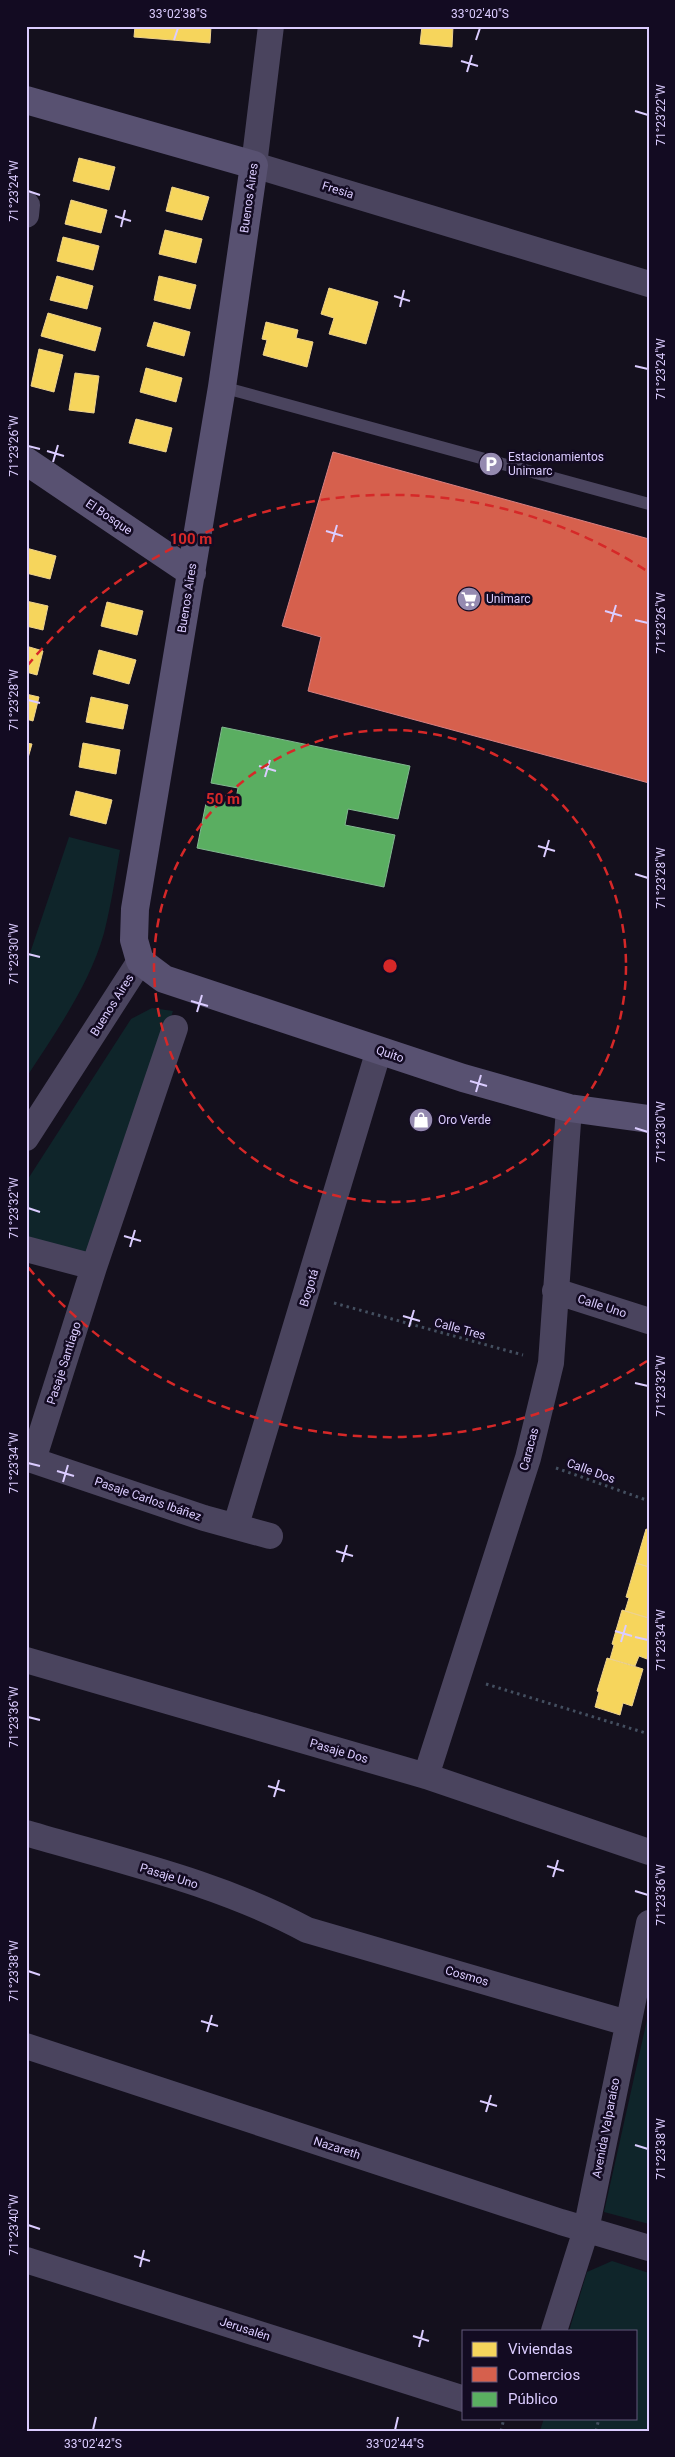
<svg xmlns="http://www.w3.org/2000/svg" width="675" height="2457" font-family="Roboto,sans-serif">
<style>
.green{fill:#0f252a}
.homes{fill:#f6d55c;stroke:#eed28d}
.shops{fill:#d6604d;stroke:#d88082}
.public{fill:#5aae61;stroke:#81b790}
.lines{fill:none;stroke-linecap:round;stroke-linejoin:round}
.path{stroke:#444f60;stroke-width:3;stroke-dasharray:2.5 4;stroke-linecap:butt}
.service{stroke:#4a445e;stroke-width:12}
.minor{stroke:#4a445e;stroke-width:26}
.secondary{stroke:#585171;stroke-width:28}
.ticks{fill:none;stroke:#dbccff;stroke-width:2}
.ring{fill:none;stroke:#d62828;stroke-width:2.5;stroke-dasharray:9 6}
.labels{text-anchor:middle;stroke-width:5;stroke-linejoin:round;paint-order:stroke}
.street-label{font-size:12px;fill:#dbccff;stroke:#130b22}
.poi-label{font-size:12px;fill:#dbccff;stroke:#130b22;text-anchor:start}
.centre{fill:#d62828;stroke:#130b22;stroke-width:2.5}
.ring-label{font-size:15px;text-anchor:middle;font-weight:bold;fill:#d62828;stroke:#130b22;stroke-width:5;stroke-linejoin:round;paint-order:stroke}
.neatline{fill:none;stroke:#dbccff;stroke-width:2}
.ticks-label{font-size:12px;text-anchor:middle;fill:#dbccff}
</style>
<rect width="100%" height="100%" fill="#14101d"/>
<path class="green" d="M69,837l51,13c-5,28 -9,56 -16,83 -15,53 -49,100 -78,145v-113z
M152,1008l21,3 -79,240 -12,4 -56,-16v-57l105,-163z
M649,2011v213l-45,-12z
M612,2261l37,12v158h-109l4,-13h92v-87h-67l18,-59z"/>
<path class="homes" d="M135,26h76l-1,17 -76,-6z
M422,26h31l-1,21 -32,-3z
M79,158l36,9 -6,23 -36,-9z
M172,187l37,10 -7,23 -36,-9z
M71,200l36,10 -6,23 -36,-9z
M165,230l37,9 -6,24 -37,-9z
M63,237l36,9 -6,24 -36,-9z
M57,276l36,10 -6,23 -37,-9z
M159,276l37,9 -6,24 -36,-9z
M329,288l49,14 -12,42 -37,-10 5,-16 -13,-4z
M48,313l53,15 -6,23 -54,-15z
M154,322l36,10 -6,24 -37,-10z
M266,322l32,8 -2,8 17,4 -6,25 -44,-12 4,-15 -5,-1z
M39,349l24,6 -9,37 -23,-6z
M146,368l36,10 -6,24 -36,-10z
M75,373l24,3 -5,37 -25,-3z
M136,419l36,9 -6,24 -37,-9z
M26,548l30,8 -6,23 -24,-6z
M26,601l22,5 -5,24 -17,-4z
M107,602l36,9 -6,24 -36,-9z
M26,646l17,5 -6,24 -11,-3z
M99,650l37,10 -7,24 -36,-10z
M26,694l13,3 -6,24 -7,-2z
M91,697l37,8 -5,24 -37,-7z
M26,743l6,1 -6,21z
M83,743l37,7 -4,24 -37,-7z
M76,791l36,9 -6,24 -36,-9z
M646,1529l3,1v37l-13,-4z
M636,1563l13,4 -1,51 -23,-7 4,-13 -3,-1z
M622,1610l27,8v35l-2,6 -8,-3 -4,10 -25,-7 4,-14 -2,-1z
M607,1658l36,11 -11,37 -9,-3 -3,12 -25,-8 4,-15 -2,-1z"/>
<path class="shops" d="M333,452l316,87v244l-341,-92 13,-54 -39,-11z"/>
<path class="public" d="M222,727l188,39 -12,53 -50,-10 -3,16 50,10 -11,52 -187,-39 10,-50 28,6 3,-16 -27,-5z"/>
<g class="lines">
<path class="path" d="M334,1303l189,52
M556,1468l93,33
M486,1684l163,50
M501,2431l3,-13
M596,2431l3,-13"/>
<path class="service" d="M222,387l427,117"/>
<path class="minor" d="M271,26l-17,139 395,119
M26,215l1,-10
M26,1138l114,-177
M26,1249l68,18
M555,1291l94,30
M26,1458l178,60 66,18
M33,1460l61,-193 81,-239
M236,1525l143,-475
M26,1660l400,116 223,76
M426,1776l102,-318 23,-95 18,-255
M26,1833c95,28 194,50 281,97l320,93
M26,2046l535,176 88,26
M26,2260l438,139
M554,2331l32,-101 63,-307"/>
<path class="secondary" d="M26,100l228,65 -32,222 -87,522 -1,31 6,21 24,18 299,99 106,30 80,11
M26,461l166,112"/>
</g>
<path class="ticks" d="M174,40l4,-12M476,40l4,-12M461,61l17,5M467,72l5,-17M635,111l13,4M28,191l12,4M115,216l16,5M121,227l4,-17M394,296l16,5M400,307l4,-17M635,366l13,3M28,446l12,3M47,451l17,5M53,462l5,-17M326,531l17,5M332,542l5,-17M605,611l17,5M635,620l13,3M611,622l5,-17M28,700l12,3M259,766l17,5M265,777l5,-17M538,846l17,5M544,857l5,-17M635,874l13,4M28,954l12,3M191,1001l17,5M197,1012l5,-17M470,1081l17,5M476,1092l5,-17M635,1128l13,4M28,1208l12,4M124,1236l17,5M130,1247l5,-17M403,1316l17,5M409,1327l5,-17M635,1383l13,3M28,1463l12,3M57,1471l17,5M63,1482l5,-17M336,1551l17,5M342,1562l5,-17M615,1631l17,5M635,1637l13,3M621,1642l5,-17M28,1717l12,3M268,1786l17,5M274,1797l5,-17M547,1866l17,5M553,1877l5,-17M635,1891l13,4M28,1971l12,4M201,2021l17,5M207,2032l5,-17M480,2101l17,5M486,2112l5,-17M635,2145l13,4M28,2225l12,4M134,2256l16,5M140,2267l4,-17M413,2336l16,5M419,2347l4,-17M93,2430l3,-13M395,2430l3,-13"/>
<g class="ring">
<circle cx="390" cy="966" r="236"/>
<path d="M647 1361A471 471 0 0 1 27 1266M27 666A471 471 0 0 1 647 571"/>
</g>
<defs>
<g id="parking-disc" transform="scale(1.25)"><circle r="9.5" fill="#958ab0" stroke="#130b22"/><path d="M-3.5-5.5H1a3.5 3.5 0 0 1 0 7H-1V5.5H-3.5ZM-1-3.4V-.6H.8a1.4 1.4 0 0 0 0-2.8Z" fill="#fff"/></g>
<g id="supermarket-disc" transform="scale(1.25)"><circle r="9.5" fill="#958ab0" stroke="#130b22"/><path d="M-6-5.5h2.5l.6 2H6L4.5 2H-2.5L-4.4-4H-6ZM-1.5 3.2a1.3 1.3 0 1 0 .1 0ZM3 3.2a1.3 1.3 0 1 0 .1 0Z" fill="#fff"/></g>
<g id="shop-disc" transform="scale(1.25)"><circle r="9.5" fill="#958ab0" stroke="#130b22"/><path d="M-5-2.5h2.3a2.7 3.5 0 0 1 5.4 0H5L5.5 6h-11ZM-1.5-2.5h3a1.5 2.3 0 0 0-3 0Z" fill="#fff"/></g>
</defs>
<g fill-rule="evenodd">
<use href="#parking-disc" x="491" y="464"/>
<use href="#supermarket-disc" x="469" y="599"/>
<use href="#shop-disc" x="421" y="1120"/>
</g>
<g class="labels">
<g class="street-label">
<text transform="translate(338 190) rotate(17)" y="4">Fresia</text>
<text transform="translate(249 198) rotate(-82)" y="4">Buenos Aires</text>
<text transform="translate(109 517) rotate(34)" y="4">El Bosque</text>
<text transform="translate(187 598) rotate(-81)" y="4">Buenos Aires</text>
<text transform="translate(112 1005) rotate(-58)" y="4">Buenos Aires</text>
<text transform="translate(390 1054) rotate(19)" y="4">Quito</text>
<text transform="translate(309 1288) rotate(-73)" y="4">Bogotá</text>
<text transform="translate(602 1306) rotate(18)" y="4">Calle Uno</text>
<text transform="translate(460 1329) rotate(15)" y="4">Calle Tres</text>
<text transform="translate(64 1363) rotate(-72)" y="4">Pasaje Santiago</text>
<text transform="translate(529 1449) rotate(-75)" y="4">Caracas</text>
<text transform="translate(591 1471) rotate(20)" y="4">Calle Dos</text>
<text transform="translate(148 1499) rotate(19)" y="4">Pasaje Carlos Ibáñez</text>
<text transform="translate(339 1751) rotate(16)" y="4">Pasaje Dos</text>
<text transform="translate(169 1876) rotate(17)" y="4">Pasaje Uno</text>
<text transform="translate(467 1976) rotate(16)" y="4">Cosmos</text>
<text transform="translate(606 2128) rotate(-79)" y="4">Avenida Valparaíso</text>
<text transform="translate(337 2148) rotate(18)" y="4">Nazareth</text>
<text transform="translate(245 2329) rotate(18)" y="4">Jerusalén</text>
</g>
<g class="poi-label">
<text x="508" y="461">Estacionamientos<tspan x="508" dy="14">Unimarc</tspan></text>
<text x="486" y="603">Unimarc</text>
<text x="438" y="1124">Oro Verde</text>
</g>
</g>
<circle cx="390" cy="966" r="8" class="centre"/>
<g class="ring-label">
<text x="191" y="544">100 m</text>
<text x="223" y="804">50 m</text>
</g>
<rect width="675" height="2457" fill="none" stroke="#130b22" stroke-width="55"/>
<rect x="462" y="2330" width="175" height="90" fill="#130b22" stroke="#63587a"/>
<rect x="472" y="2342" width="25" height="15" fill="#f6d55c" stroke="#63587a"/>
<text x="508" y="2354" font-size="15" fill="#dbccff">Viviendas</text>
<rect x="472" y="2367" width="25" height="15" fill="#d6604d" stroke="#63587a"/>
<text x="508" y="2380" font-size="15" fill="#dbccff">Comercios</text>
<rect x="472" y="2392" width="25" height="15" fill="#5aae61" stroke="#63587a"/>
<text x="508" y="2404" font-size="15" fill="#dbccff">Público</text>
<rect x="28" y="28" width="620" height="2402" class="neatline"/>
<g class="ticks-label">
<text x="178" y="18">33°02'38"S</text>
<text x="480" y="18">33°02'40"S</text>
<text transform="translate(661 115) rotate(-90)" y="4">71°23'22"W</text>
<text transform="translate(14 191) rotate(-90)" y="4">71°23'24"W</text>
<text transform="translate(661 369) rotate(-90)" y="4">71°23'24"W</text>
<text transform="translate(14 446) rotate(-90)" y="4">71°23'26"W</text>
<text transform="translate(661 623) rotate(-90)" y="4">71°23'26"W</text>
<text transform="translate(14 700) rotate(-90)" y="4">71°23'28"W</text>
<text transform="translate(661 878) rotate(-90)" y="4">71°23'28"W</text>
<text transform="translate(14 954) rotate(-90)" y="4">71°23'30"W</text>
<text transform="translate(661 1132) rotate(-90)" y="4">71°23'30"W</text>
<text transform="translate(14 1208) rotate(-90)" y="4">71°23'32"W</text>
<text transform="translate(661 1386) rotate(-90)" y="4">71°23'32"W</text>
<text transform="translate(14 1463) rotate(-90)" y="4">71°23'34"W</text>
<text transform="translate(661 1640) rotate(-90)" y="4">71°23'34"W</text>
<text transform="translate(14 1717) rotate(-90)" y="4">71°23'36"W</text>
<text transform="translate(661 1895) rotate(-90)" y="4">71°23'36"W</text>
<text transform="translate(14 1971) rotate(-90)" y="4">71°23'38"W</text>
<text transform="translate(661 2149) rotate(-90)" y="4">71°23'38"W</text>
<text transform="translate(14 2225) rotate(-90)" y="4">71°23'40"W</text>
<text x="93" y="2448">33°02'42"S</text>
<text x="395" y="2448">33°02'44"S</text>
</g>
</svg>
